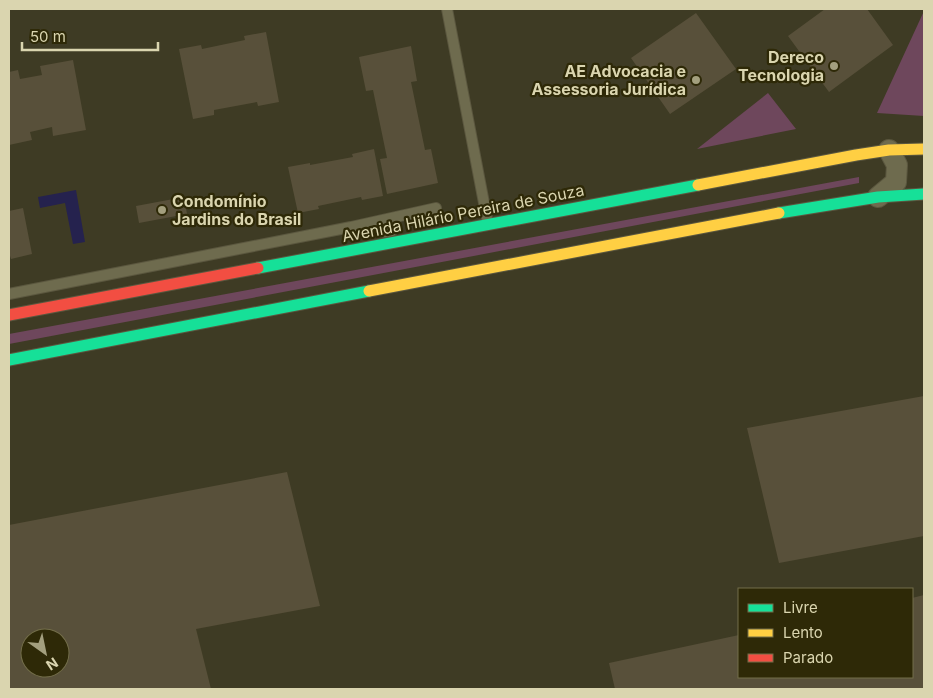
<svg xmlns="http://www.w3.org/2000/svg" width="933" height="698" font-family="Inter,sans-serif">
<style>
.green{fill:#6e475c}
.water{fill:#25224e}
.building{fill:#58503a;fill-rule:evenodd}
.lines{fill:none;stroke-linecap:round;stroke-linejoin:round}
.lane-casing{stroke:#5b573f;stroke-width:12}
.street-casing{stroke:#5b573f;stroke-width:22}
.fast-casing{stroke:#5b573f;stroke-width:13}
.slow-casing{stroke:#5b573f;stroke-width:13}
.jam-casing{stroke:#5b573f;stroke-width:13}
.lane{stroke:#6e6b4e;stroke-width:10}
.street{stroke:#6e6b4e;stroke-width:20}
.fast{stroke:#16e098;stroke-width:11}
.slow{stroke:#ffcf43;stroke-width:11}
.jam{stroke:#f24e42;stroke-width:11}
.poi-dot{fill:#a39f7e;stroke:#2e2907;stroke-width:2}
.labels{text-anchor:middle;stroke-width:4.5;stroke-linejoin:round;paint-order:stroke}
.poi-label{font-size:16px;font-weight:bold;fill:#dad5af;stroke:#2e2907;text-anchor:end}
.street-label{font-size:16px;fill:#dad5af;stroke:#2e2907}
</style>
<rect width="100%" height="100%" fill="#3e3b24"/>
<path class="green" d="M924,11v105l-47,-3z
M768,93l28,36 -99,20z
M859,177v6l-850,161v-10z"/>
<path class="water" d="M76,190l9,52 -12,2 -8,-41 -25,5 -2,-11z"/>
<path class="building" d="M825,9h42l26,36 -64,47 -41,-56z
M696,13l40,56 -66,45 -39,-56z
M266,32l13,70 -21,4 -1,-4 -43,8v5l-21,4 -14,-70 22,-4 1,4 43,-9 -1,-4z
M411,46l6,35 -6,1 14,68 6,-1 7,34 -51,11 -7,-35 7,-1 -14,-68 -7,1 -7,-34z
M73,60l13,70 -33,6 -1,-9 -22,5 2,8 -23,5v-73l9,-2 2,9 22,-4 -2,-9z
M374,149l9,47 -21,4 -1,-3 -43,9 1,3 -21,4 -10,-46 22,-4v2l43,-8 -1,-3z
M184,197l3,17 -48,9 -3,-17z
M23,208l9,46 -21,5 -1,-3h-1v-45z
M924,396v140l-145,27 -32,-135z
M287,472l33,134 -124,23 15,60h-202v-164zM30,638h30v30h-30z
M924,595v94h-309l-6,-26 130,-28v42h173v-79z"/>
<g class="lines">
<g class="lane-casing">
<path id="lane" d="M447,9l41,215
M360,228l25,4 7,-1
M9,294l342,-67 85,-19"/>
</g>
<g class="street-casing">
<path id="street" d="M878,197l18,-15 1,-17 -8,-15"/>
</g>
<g class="fast-casing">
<path id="fast" d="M779,213l99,-16 46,-3
M258,268l440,-83
M9,360l360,-69"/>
</g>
<g class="slow-casing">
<path id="slow" d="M698,185l158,-30 33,-5 35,-1
M369,291l410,-78"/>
</g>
<g class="jam-casing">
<path id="jam" d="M9,315l249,-47"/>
</g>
<use href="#lane" class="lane"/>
<use href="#street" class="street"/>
<use href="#fast" class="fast"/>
<use href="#slow" class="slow"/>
<use href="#jam" class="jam"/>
</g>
<g class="poi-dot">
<circle cx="834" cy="66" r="5"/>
<circle cx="696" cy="80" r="5"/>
<circle cx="162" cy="210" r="5"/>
</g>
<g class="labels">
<g class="poi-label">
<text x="824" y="63">Dereco<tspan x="824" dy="18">Tecnologia</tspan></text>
<text x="686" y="77">AE Advocacia e<tspan x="686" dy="18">Assessoria Jurídica</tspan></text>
<text x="172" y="207" text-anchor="start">Condomínio<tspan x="172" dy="18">Jardins do Brasil</tspan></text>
</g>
<g class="street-label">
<text transform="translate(463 213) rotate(-11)" y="6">Avenida Hilário Pereira de Souza</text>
</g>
</g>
<rect width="933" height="698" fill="none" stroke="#dad5af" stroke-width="20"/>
<rect x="738" y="588" width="175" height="90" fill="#2e2907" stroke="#736e4a"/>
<rect x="748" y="604" width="25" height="8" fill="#16e098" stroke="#736e4a"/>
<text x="783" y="613" font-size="15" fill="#dad5af">Livre</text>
<rect x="748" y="629" width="25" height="8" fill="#ffcf43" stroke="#736e4a"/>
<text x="783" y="638" font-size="15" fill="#dad5af">Lento</text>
<rect x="748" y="654" width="25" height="8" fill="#f24e42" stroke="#736e4a"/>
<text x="783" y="663" font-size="15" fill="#dad5af">Parado</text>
<g transform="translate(45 653) rotate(147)"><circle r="24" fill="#2e2907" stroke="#736e4a"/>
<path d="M0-4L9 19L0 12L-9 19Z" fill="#a39f7e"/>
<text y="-8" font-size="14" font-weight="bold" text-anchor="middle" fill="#dad5af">N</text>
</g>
<path d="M22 42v8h136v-8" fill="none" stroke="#dad5af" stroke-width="2.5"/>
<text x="30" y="42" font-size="15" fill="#dad5af" stroke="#2e2907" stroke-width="4" paint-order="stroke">50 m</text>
</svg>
